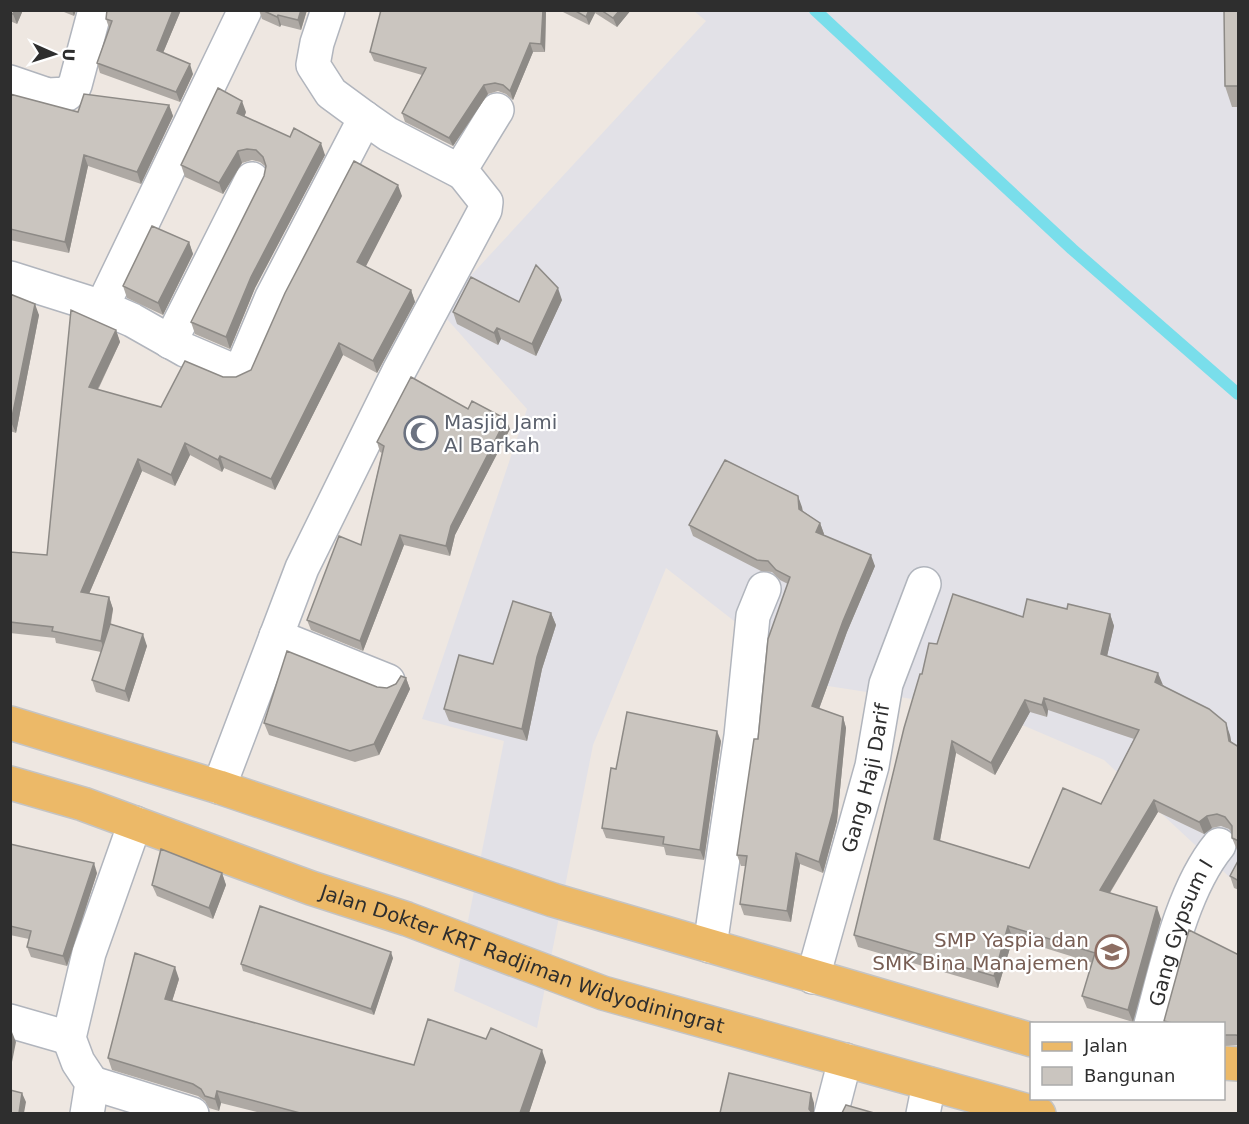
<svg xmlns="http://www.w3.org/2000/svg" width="1249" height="1124" font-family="'DejaVu Sans',sans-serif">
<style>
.industrial{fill:#e2e1e7}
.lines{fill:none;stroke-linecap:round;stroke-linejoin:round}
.stream{stroke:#79deeb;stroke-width:12}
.street-casing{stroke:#b1b5bd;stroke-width:36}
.primary-casing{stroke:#c4c4c4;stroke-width:36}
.street{stroke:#fff;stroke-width:33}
.primary{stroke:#ecb968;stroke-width:33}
.wall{fill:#aea9a4;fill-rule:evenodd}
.shaded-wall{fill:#8d8a86}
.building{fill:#cac5bf;stroke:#8d8a86;stroke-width:1.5;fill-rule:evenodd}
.labels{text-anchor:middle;stroke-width:4.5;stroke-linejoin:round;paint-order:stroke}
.worship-label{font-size:20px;fill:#5b616d;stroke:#fff;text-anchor:start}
.street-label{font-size:20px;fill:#2e2e2e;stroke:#fff}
.education-label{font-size:20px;fill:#785e54;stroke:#fff;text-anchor:end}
</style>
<rect width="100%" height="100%" fill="#eee7e1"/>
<path class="industrial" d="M694,11h544v874l-134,-125 -114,-49 -175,-27 -149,-116 -73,177 -56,283 -83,-37 50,-250 -82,-22 105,-310 -88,-99 267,-289z"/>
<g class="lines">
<path class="stream" d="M815,10l257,239 166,145"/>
<g class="street-casing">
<g id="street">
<path d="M328,10l-11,33 -4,22 18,28 34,25"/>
<path d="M10,82l38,13 19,-1 8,-9 20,-75"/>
<path d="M10,278l92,29 30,13 53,30 49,21 8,-3 30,-71 93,-179 23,16 75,39"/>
<path d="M102,307l143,-297"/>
<path d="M170,342l82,-163"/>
<path d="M276,636l112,45"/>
<path d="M219,787l83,-219 97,-197 86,-161 1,-8 -23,-29 -1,-6 35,-57"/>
<path d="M710,946l31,-210 12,-120 11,-27"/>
<path id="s1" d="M813,977l59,-211 14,-82 38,-100"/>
<path d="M10,1021l59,17"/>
<path id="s2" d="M1151,1024c15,-56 31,-134 68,-179"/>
<path d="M92,1083l100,31"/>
<path d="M87,1114l5,-31 -14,-21 -9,-24 20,-85 46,-130"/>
<path d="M831,1114l14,-54"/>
<path d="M923,1114l6,-30"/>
</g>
</g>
<g class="primary-casing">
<g id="primary">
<path d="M10,723l209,64 334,113 479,140"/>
<path id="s3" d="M10,783l73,21 228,84 96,31 196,74 436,121"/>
<path d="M1224,1063l14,1"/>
</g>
</g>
<use href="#street" class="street"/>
<use href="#primary" class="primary"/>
</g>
<path class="wall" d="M10,10h13l-6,14 -7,-3z
M59,10h17l-2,6z
M181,10l-18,43 30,21 -13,28 -80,-29 -3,-10 12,-35 -3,-9z
M259,10h48l-6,20 -20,-5 -1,2 -18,-8z
M546,10l-1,42h-12l-20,48 -7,-6 -8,-3 -10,3 -35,52 -48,-24 -3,-9 20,-38 -48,-14 -4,-9z
M559,10h72l-14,17 -22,-14 -6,12z
M1239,10v97h-7l-7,-21z
M10,94l68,18 91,-7 4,11 -32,68 -53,-18 -19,87 -59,-13z
M246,112l-2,5 81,38 -70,133 -25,61 -35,-15 -4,-12 73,-146 2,-9 -6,-5 -8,-2 -10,3 -19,31 -38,-17 -4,-12z
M402,196l-37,70 46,24 4,12 -38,71 -34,-18 -68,135 -51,-22 -2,4 -32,-17 -15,31 -33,-15 -53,123 20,3 4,12 -2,15 36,22 -18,56 -33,-10 -4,-12 9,-28 -45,-9 -1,-5 -45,-5v-81l37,3 69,-225 4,12 -22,48 63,17 62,-30h13l15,-7z
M189,242l4,12 -30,61 -36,-17 -4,-12z
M10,294l29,21 -23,118 -6,-2z
M562,300l-26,56 -35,-17 -3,6 -41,-21 -4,-12 66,-10z
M468,409l42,20 -55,106 -5,21 -46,-11 -41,106 -52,-21 -4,-10 54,-75 21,-92 -2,-1 -3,-10z
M802,507l1,4 17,12 4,11 -1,1 52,31 -28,66 -28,77 24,8 3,11 -9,93 -14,52 -23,-9 -9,58 -47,-7 -4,-11 6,-38h-5l-4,-11 51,-271 -8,-4 -8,-8 -11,-1 -68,-35 -4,-11z
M1067,609l43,5 4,12 -7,30 56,29 67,50 1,7 8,5v104l-2,-1 -5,-12v-5l-3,-4 -8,-3 -9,2 -8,6 -46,-22 -48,81 51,26 -28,103 -46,-14 -5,-12 11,-33 -80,-25 -15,50 -140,-41 -4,-12 68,-261 15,-30 86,-27zM1048,710l86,29 -33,65 -72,64 -89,-27 16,-88 39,22 35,-63 17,5z
M551,613l5,12 -14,44 -15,72 -78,-20 -5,-12 49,-45z
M406,678l4,11 -31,66 -24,7 -86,-27 -5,-12 113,-36 10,1z
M721,741l-17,119 -38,-5 -2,-8 -58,-9 -4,-10 14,-59z
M10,844l87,29 -30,93 -36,-9 -4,-10 2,-8 -19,-4z
M1239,859v31l-5,-2 -4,-12z
M222,873l4,12 -13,34 -56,-23 -5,-11z
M1239,955v90l-15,1v-23h-60v-2z
M393,958l-19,57 -131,-44 -2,-7z
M179,979l-7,22 242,64 132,-3 -17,51h-268l-40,-10 -2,8 -10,-3 -4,-7 -7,-5 -86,-26 -4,-12z"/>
<path class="shaded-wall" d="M15,10h8l-6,14 -4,-10z
M72,10h4l-2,6z
M173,10h8l-21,50 -3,-10z
M301,10h6l-6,20 -3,-10z
M543,10h3l-1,42 -4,-8z
M589,10h5l1,3 -6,12 -3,-8z
M620,10h11l-14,17 -4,-9z
M278,15l3,10 -1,2 -3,-10z
M530,43l3,9 -20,48 -3,-9z
M190,64l3,10 -13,28 -4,-10z
M484,85l4,9 -35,52 -4,-8z
M242,101l4,11 -5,13 -4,-12z
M169,105l4,11 -32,68 -4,-12z
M321,143l4,12 -70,133 -25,61 -4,-12 25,-60z
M238,151l4,12 -19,31 -4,-11z
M84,155l4,11 -19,87 -4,-11z
M398,185l4,11 -40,78 -5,-12z
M189,242l4,12 -30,61 -5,-12z
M558,288l4,12 -26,56 -4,-12z
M411,290l4,12 -38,71 -4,-12z
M35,304l4,11 -23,118 -5,-11z
M497,328l4,11 -3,6 -4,-12z
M116,330l4,12 -27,57 -4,-12z
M339,343l4,12 -68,135 -4,-11z
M506,419l4,10 -55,106 -5,21 -4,-10 5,-20z
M185,443l5,12 -15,31 -4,-11z
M220,456l4,12 -2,4 -4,-12z
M138,459l4,12 -57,132 -4,-11z
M798,496l4,11 1,13 -4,-11z
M820,523l4,11 -4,9 -4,-11z
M400,535l4,10 -41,106 -3,-10z
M871,555l4,11 -28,66 -31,85 -4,-11 31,-85z
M109,597l4,12 -8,43 -4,-11z
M551,613l5,12 -14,44 -15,72 -5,-12 15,-72z
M1110,614l4,12 -9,39 -4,-11z
M143,634l4,12 -18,56 -4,-11z
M1158,673l5,12 -8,-3z
M406,678l4,11 -31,66 -5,-11z
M1044,698l4,12 -1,7 -5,-12z
M1025,700l5,12 -35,63 -4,-12z
M843,717l3,11 -9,93 -14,52 -4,-11z
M1226,723l4,12 3,17 -4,-11z
M717,731l4,10 -17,119 -4,-10z
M952,741l4,12 -18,98 -4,-12z
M1154,800l4,12 -54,90 -4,-12z
M1207,816l5,12 -8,6 -5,-12z
M796,853l4,11 -9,58 -4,-11z
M94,863l3,10 -30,93 -4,-10z
M222,873l4,12 -13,34 -4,-11z
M1157,907l4,12 -28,103 -5,-12z
M1008,926l5,12 -15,50 -4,-12z
M391,952l2,6 -19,57 -3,-6z
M175,967l4,12 -10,32 -4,-12z
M12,1032l4,10 -6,30v-30z
M542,1050l4,12 -17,51h-9z
M217,1091l4,12 -2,8 -4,-12z
M22,1093l4,9 -2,11h-5z
M811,1093l3,10v10h-3l-2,-4z"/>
<path class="building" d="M10,10h5l-2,4 -3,-1z
M107,10h66l-16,40 33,14 -14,28 -79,-29 15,-42 -6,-2z
M262,10h39l-3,10 -20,-5 -1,2z
M381,10h162l-2,34 -11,-1 -20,48 -7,-6 -8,-2 -11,2 -35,53 -47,-25 24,-45 -56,-16z
M574,10h15l-3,7z
M601,10h19l-7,8z
M1224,10h15v76h-14z
M218,88l24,13 -5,12 53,24 4,-9 27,15 -70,134 -25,60 -35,-15 73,-146 2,-10 -3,-9 -7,-7 -9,-1 -9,2 -19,32 -38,-18z
M10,94l68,18 6,-18 85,11 -32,67 -53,-17 -19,87 -55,-13z
M354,161l44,24 -41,77 54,28 -38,71 -34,-18 -68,136 -51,-23 -2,4 -33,-17 -14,32 -33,-16 -57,133 28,5 -8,44 -49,-10 1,-4 -43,-5v-70l37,3 24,-245 45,20 -27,57 72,20 24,-46 38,16h13l15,-7 34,-77z
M152,226l37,16 -31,61 -35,-17z
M536,265l22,23 -26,56 -35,-16 -3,5 -41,-21 18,-35 48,25z
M10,294l25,10 -24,118 -1,-1z
M411,377l57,32 4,-8 34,18 -55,107 -5,20 -46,-11 -40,106 -53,-21 32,-84 22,9 23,-99 -7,-4z
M725,460l73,36 1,13 21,14 -4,9 55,23 -28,66 -31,85 31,11 -10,94 -14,51 -23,-9 -9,58 -47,-7 7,-48 -10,-1 17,-116h4l10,-100 22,-62 -14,-7 -8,-9 -11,-1 -68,-35z
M953,594l70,23 4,-18 40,10 1,-5 42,10 -9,40 57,19 -3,9 54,27 17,14 3,18 10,6v94l-7,-3v-12l-7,-9 -8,-3 -10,2 -8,6 -45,-22 -54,90 57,17 -29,103 -46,-14 13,-43 -87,-27 -14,50 -140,-41 50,-207 16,-54h2l7,-31 8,1zM1044,698l95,32 -38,74 -38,-16 -34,80 -95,-29 18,-98 39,22 34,-63 17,5z
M513,601l38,12 -14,44 -15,72 -78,-20 15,-54 34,9z
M110,624l33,10 -18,57 -33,-11z
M287,651l90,36 10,1 9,-4 5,-8 5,2 -32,66 -24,7 -86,-28z
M627,712l90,19 -17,119 -37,-6 1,-7 -62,-9 9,-60 5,1z
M10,844l84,19 -31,93 -36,-9 4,-16 -21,-5z
M161,849l61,24 -13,35 -57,-23z
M1239,859v22l-9,-5z
M260,906l131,46 -20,57 -130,-45z
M1189,930l50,25v81l-3,-1h-12v-12h-52l-8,-2z
M135,953l40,14 -10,32 249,66 14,-46 58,20 5,-11 51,22 -22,63h-220l-83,-22 -2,8 -10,-3 -4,-7 -8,-5 -85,-26z
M729,1073l82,20 -2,16 3,4h-92z
M10,1090l12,3 -3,20h-9z
M846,1105l28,8h-32z"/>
<defs>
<g id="mosque-ring" transform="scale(1.725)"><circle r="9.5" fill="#fff" stroke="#6b7280" stroke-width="1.5"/><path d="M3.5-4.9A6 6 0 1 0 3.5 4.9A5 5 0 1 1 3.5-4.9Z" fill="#6b7280"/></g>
<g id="school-ring" transform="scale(1.725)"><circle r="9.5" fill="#fff" stroke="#8d6e63" stroke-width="1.5"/><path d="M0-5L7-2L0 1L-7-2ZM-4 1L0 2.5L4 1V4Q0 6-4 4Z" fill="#8d6e63"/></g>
</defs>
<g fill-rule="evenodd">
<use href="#mosque-ring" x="421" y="433"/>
<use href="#school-ring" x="1112" y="952"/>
</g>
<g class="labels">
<g class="worship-label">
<text x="444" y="429">Masjid Jami<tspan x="444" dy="23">Al Barkah</tspan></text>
</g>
<g class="street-label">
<text dy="7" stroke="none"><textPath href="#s1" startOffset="206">Gang Haji Darif</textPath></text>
<text dy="7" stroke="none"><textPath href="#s2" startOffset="96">Gang Gypsum I</textPath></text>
<text dy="7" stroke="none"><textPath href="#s3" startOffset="542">Jalan Dokter KRT Radjiman Widyodiningrat</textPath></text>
</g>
<g class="education-label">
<text x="1089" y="947">SMP Yaspia dan<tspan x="1089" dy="23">SMK Bina Manajemen</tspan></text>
</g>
</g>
<rect width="1249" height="1124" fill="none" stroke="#2e2e2e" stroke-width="24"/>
<rect x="1030" y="1022" width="195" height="78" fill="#ffffff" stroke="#ababab" stroke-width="1.5"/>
<rect x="1042" y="1042" width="30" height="9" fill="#ecb968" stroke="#ababab" stroke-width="1.5"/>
<text x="1084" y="1052" font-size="18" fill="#2e2e2e">Jalan</text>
<rect x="1042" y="1067" width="30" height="18" fill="#cac5bf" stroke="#ababab" stroke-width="1.5"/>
<text x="1084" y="1082" font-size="18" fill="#2e2e2e">Bangunan</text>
<g transform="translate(54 54) rotate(93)" stroke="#ffffff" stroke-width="4.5" paint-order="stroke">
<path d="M0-4.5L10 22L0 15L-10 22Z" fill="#2e2e2e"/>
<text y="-9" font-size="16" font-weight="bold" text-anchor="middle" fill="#2e2e2e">U</text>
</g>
</svg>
